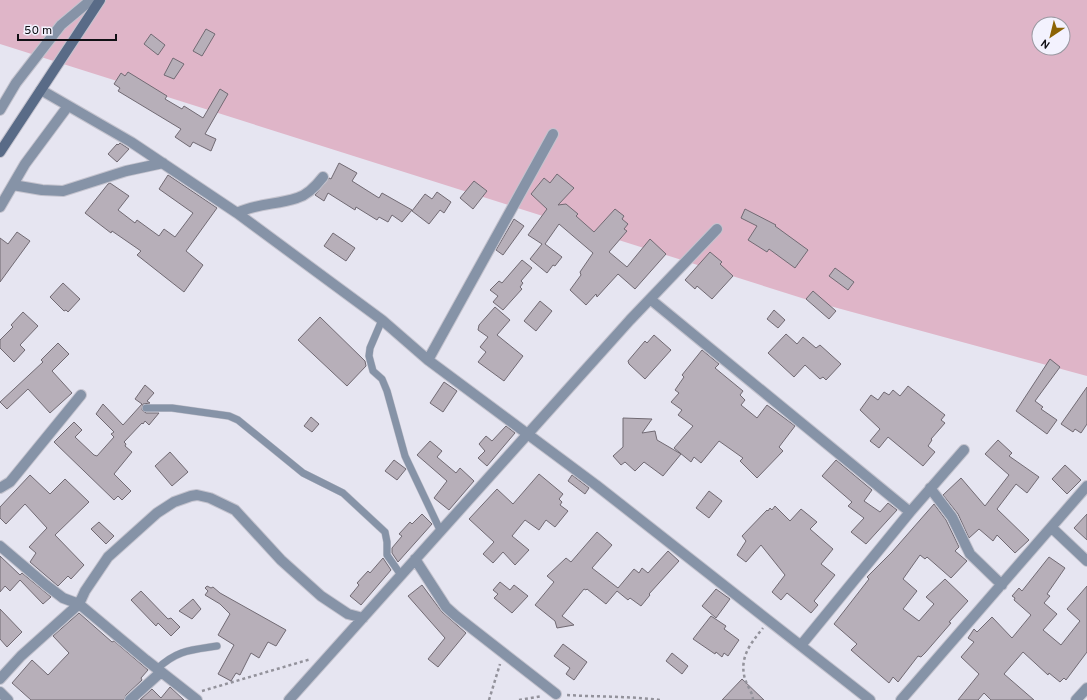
<svg xmlns="http://www.w3.org/2000/svg" width="1087" height="700" font-family="Overpass,sans-serif">
<style>
.green{fill:#dfb5c8;fill-rule:evenodd}
.building{fill:#b7afb9;stroke:#716a73}
.lines{fill:none;stroke-linecap:round;stroke-linejoin:round}
.service-casing{stroke:#c4c3ce;stroke-width:8}
.minor-casing{stroke:#c4c3ce;stroke-width:12}
.secondary-casing{stroke:#c4c3ce;stroke-width:12}
.path{stroke:#93929b;stroke-width:2.5;stroke-dasharray:3 3;stroke-linecap:butt}
.service{stroke:#8693a7;stroke-width:7}
.minor{stroke:#8693a7;stroke-width:10}
.secondary{stroke:#596b87;stroke-width:10}
</style>
<rect width="100%" height="100%" fill="#e6e5f1"/>
<path class="green" d="M0,0h1087v376l-279,-76 -808,-256zM1039,24h24v24h-24z"/>
<path class="building" d="M206,29l9,5 -13,22 -9,-5z
M151,34l14,11 -7,10 -14,-11z
M173,58l11,6 -10,15 -10,-4z
M128,72l39,24 -2,3 17,10 2,-3 19,12 17,-29 8,5 -23,40 11,5 -5,12 -18,-9 -3,5 -15,-10 6,-8 -63,-38 2,-3 -6,-4 7,-11 4,3z
M120,143l9,6 -12,13 -9,-8 9,-10 1,1z
M339,163l18,10 -5,8 27,17 3,-5 30,17 -10,12 -10,-7 -4,7 -9,-5 -2,3 -21,-13 -1,3 -27,-17 -4,8 -9,-6 14,-17 2,1z
M557,174l17,14 -16,17 8,-1 12,10 -2,2 18,16 21,-23 9,7 -2,3 6,5 -4,5 3,2 -18,21 18,15 23,-28 16,15 -31,35 -17,-15 -21,23 -1,-3 -10,11 -16,-15 11,-15 -1,-3 13,-19 -34,-29 -14,20 17,13 -7,9 -2,-1 -6,8 -17,-14 12,-15 -14,-9 19,-26 -16,-15 13,-16 6,5z
M168,175l49,33 -31,43 17,14 -19,27 -47,-37 4,-4 -29,-20 -1,2 -26,-20 23,-29 2,-1 19,13 -11,14 17,13 2,-3 22,16 5,-7 11,8 18,-24 -34,-24z
M474,181l13,10 -14,18 -13,-11z
M437,192l14,10 -7,11 -4,-3 -11,14 -17,-13 13,-17 7,5z
M745,209l31,16 -1,1 33,24 -13,18 -26,-19 -2,3 -19,-12 9,-14 -16,-8z
M514,219l10,7 -21,29 -7,-5z
M17,232l13,9 -30,41v-44l8,6z
M333,233l22,15 -9,13 -22,-15z
M710,252l12,10 -2,2 13,12 -21,23 -15,-13 -2,3 -10,-9z
M522,260l10,8 -11,13 2,2 -3,4 2,2 -19,21 -10,-8 5,-6 -8,-6 9,-9 3,2z
M835,268l19,14 -6,8 -19,-14z
M63,283l17,16 -12,13 -2,-2 -2,1 -14,-14z
M813,291l23,20 -7,8 -23,-20z
M540,301l12,10 -16,20 -12,-10z
M495,307l15,13 -13,15 26,21 -19,25 -26,-19 8,-10 -6,-5 8,-10 -10,-7 1,-5z
M774,310l11,10 -7,8 -11,-9z
M23,312l15,14 -18,19 5,5 -11,12 -14,-14v-8l13,-13 -2,-2z
M320,317l45,44 1,5 -19,20 -49,-46z
M786,334l11,10 6,-7 13,11 4,-3 21,19 -15,16 -3,-3 -3,2 -15,-14 -11,12 -26,-24z
M654,335l17,15 -26,29 -16,-15 -1,-3 17,-20 2,2z
M58,343l11,11 -17,17 20,22 -22,20 -22,-24 -21,20 -7,-7 43,-40 -2,-2z
M702,350l17,14 -4,4 28,23 -3,4 5,5 -4,5 16,13 10,-13 28,21 -16,21 4,4 -26,27 -17,-17 3,-3 -24,-17 -18,22 -7,-6 -3,5 -17,-14 19,-22 -15,-11 4,-5 -11,-8 8,-9 -4,-3 9,-13 -2,-2z
M1050,359l10,8 -25,34 8,6 -2,2 16,11 -10,14 -31,-23z
M444,382l13,9 -14,21 -13,-9z
M145,385l9,8 -7,8 3,2 -7,1 -1,6 4,3h13l-10,12 -4,-4 -2,3 -1,-1 -18,19 2,2 -1,2 7,6 -18,22 17,17 -9,9 -4,-4 -4,4 -60,-58 20,-20 8,8 -7,7 19,18 3,1 17,-19 -3,-3 3,-2 -18,-18 7,-10 20,21 19,-21 -7,-5z
M908,386l37,29 -4,5 4,3 -14,16 1,1 -4,6 7,6 -12,14 -35,-29 -9,11 -9,-7 10,-12 -20,-19 11,-15 7,5 6,-8 5,3 4,-5 7,6z
M1087,387v37l-6,9 -6,-4 -2,3 -12,-8z
M311,417l8,7 -7,8 -8,-6z
M623,418l29,1 -10,14 13,-2 2,9 24,14 -18,22 -19,-14 -9,9 -10,-9 -4,3 -8,-9 10,-9z
M506,426l9,7 -28,33 -9,-8 7,-7 -6,-7 7,-8 6,5z
M998,440l14,13 -3,3 30,21 -12,16 -11,-9 -19,25 32,31 -14,13 -18,-18 -4,6 -14,-12 -10,9 -11,-24 -15,-19 18,-17 24,28 24,-31 -24,-21z
M430,441l12,10 -5,6 19,16 4,-5 14,13 -25,29 -15,-12 13,-17 -30,-26z
M170,452l18,20 -16,14 -17,-20z
M394,460l12,9 -9,11 -12,-9z
M836,460l36,30 -8,11 16,11 8,-9 9,7 -31,34 -15,-12 13,-14 -16,-12 4,-4 -30,-26z
M1065,465l16,15 -14,14 -15,-15z
M539,474l24,20 -4,5 3,3 -2,3 8,6 -13,16 -9,-7 -7,10 -14,-10 -13,16 17,14 -14,15 -12,-13 -10,11 -10,-9 11,-12 -25,-23 28,-30 16,15z
M30,475l20,19 15,-15 24,23 -34,33 29,30 -13,14 -3,-3 -10,10 -28,-24 6,-9 -7,-6 18,-19 -22,-24 -19,20 -6,-6v-11z
M572,475l17,13 -4,6 -17,-13z
M709,491l13,10 -13,17 -13,-10z
M934,504l12,16 13,27 -4,4 12,10 -16,17 -24,-21 -2,2 -5,-4 -17,24 14,12 -14,18 16,12 15,-17 -8,-7 19,-18 23,22 -19,21 2,1 -26,30 -4,4 -3,-1 -20,26 -5,-5 -4,6 -38,-33 6,-6 -23,-20 35,-45 -2,-2 25,-25z
M775,506l15,15 11,-12 16,13 -7,7 23,20 -12,15 14,11 -21,26 4,4 -7,8 -24,-20 -6,7 -9,-8 13,-17 -24,-30 -15,17 -9,-7 9,-14 -4,-5 25,-26 1,1 2,-3 2,2z
M422,514l10,10 -34,38 -6,-9v-5l10,-12 -3,-2 11,-12 2,2z
M1087,514v26l-13,-12z
M99,522l15,14 -8,8 -15,-15z
M597,532l15,13 -20,23 26,20 16,-19 5,4 3,-5 6,5 20,-22 11,10 -30,33 1,1 -9,11 -11,-8 -2,2 -11,-9 -11,13 -19,-15 -1,1 -2,-1 -22,27 12,9 -17,3 -2,-7 -20,-16 19,-23 -7,-6 19,-18 5,4z
M0,556l20,19 2,-2 29,24 -8,7 -23,-24 -10,11 -5,-5 -5,6z
M1049,557l16,11 -18,26 3,2 -6,7 13,11 -14,16 18,15 19,-24 -13,-12 20,-23v66l-21,28 -2,-2 -4,4 -11,-9 -1,2 -25,-23 -19,22 30,26h-43l-7,-7 -6,7h-20l21,-26 -18,-17 13,-15 -6,-4 6,-9 3,3 15,-15 20,21 19,-23 -17,-15 1,-2 -3,-2 7,-8 3,3z
M383,558l8,12 -30,35 -11,-9 9,-11 -2,-2 11,-12 2,2z
M500,582l10,8 4,-5 14,11 -16,17 -18,-15 4,-4 -5,-4z
M422,585l20,27 24,21 -28,34 -10,-8 17,-21 -37,-42z
M207,586l4,2 2,-1 7,6 66,37 -10,16 -8,-4 -9,16 -8,-5 -11,22 -4,-2 -5,8 -13,-7 16,-29 -16,-10 12,-21 -10,-10 -15,-9 3,-4 -3,-3z
M716,589l14,10 -14,19 -14,-12z
M141,591l27,28 3,-1 9,9 -9,9 -13,-13 -2,3 -25,-26z
M193,599l8,10 -9,10 -13,-8z
M0,609l22,23 -15,15 -7,-8z
M79,613l33,29 2,-1 34,29 -7,8 1,2 -16,15 -2,5h-93l-19,-17 20,-23 16,15 21,-22 -16,-17z
M711,616l15,10 -2,3 15,11 -11,16 -4,-3 -2,4 -6,-5 -1,2 -22,-15z
M563,644l24,18 -13,18 -8,-6 4,-6 -16,-12z
M672,653l16,13 -6,8 -16,-13z
M742,679l22,21h-42z
M170,687l14,13h-44l12,-11 9,9z"/>
<g class="lines">
<g class="service-casing">
<path id="service" d="M382,320l-12,28 -1,8 4,15 9,8 5,12 18,65 36,76
M146,408h26l57,8 9,4 65,53 40,20 42,39 2,10v13l14,20
M157,669c20,-19 34,-19 60,-23"/>
</g>
<g class="minor-casing">
<path id="minor" d="M41,90l90,52 106,71 145,107 46,40 168,125 274,215
M0,110l16,-27 45,-58 30,-25
M13,185l29,5 21,1 63,-20 37,-8
M0,207l25,-43 43,-58
M237,213c21,-10 39,-8 60,-15 11,-3 19,-12 26,-21
M650,299l260,213
M428,360l125,-226
M0,488l10,-6 71,-87
M930,488l22,29 18,37 32,31
M1052,528l35,33
M0,546l46,39 17,13 16,6 67,56 51,40
M415,559l31,48 10,9 100,78
M802,644l108,-132 54,-62
M0,679l21,-23 58,-52 6,-13 23,-34 49,-44 17,-11 17,-6 6,-1 13,3 25,12 46,50 40,36 27,18 15,4
M0,692l8,8
M130,700l31,-28
M289,700l341,-380 87,-91
M901,700l186,-214
M1076,700l11,-12"/>
</g>
<g class="secondary-casing">
<path id="secondary" d="M0,152l100,-152"/>
</g>
<path class="path" d="M202,691l109,-32
M567,695c31,2 62,1 93,5
M489,700l11,-36
M519,700l23,-4
M753,700c0,-7 -6,-14 -8,-21 -6,-21 5,-35 18,-51"/>
<use href="#service" class="service"/>
<use href="#minor" class="minor"/>
<use href="#secondary" class="secondary"/>
</g>
<g transform="translate(1051 36) rotate(215)"><circle r="19" fill="#f3f2fe" stroke="#9998a1"/>
<path d="M0-3L7 15L0 10L-7 15Z" fill="#8c6406"/>
<text y="-6" font-size="11" font-weight="bold" text-anchor="middle" fill="#111015">N</text>
</g>
<path d="M18 34v6h98v-6" fill="none" stroke="#111015" stroke-width="2"/>
<text x="24" y="34" font-size="12" fill="#111015" stroke="#f3f2fe" stroke-width="3" paint-order="stroke">50 m</text>
</svg>
